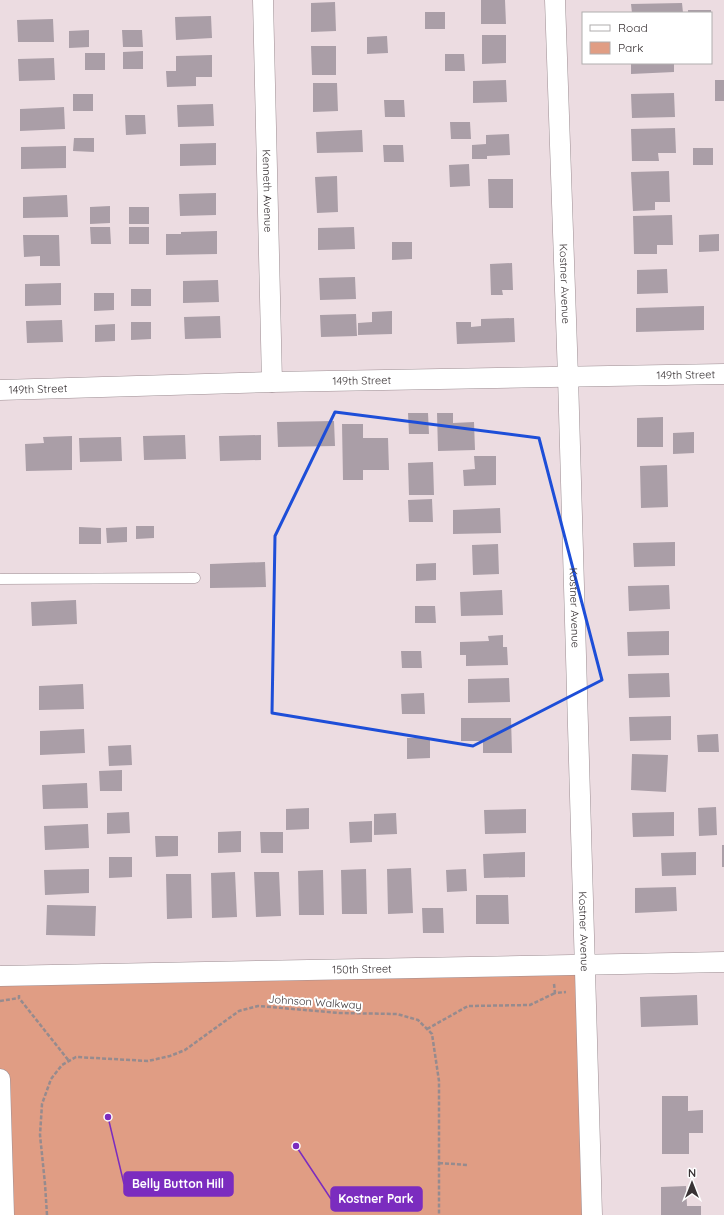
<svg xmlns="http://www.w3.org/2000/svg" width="724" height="1215" font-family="Quicksand,sans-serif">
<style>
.green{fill:#e09d84}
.building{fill:#aa9ea7}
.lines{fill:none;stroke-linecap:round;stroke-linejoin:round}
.lane-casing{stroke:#9d8e93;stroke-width:11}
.street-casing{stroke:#9d8e93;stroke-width:21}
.path{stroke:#968b8e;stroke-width:2.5;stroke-dasharray:4 2;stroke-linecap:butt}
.lane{stroke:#fff;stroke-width:10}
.street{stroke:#fff;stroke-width:20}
.marked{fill:none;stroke:#1d4ed8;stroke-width:3;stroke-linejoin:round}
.labels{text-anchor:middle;stroke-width:4;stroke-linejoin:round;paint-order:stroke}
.street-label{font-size:11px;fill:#393335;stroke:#fff}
.leader{fill:none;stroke:#7b2cbf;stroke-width:1.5}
.callout-dot{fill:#7b2cbf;stroke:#fff;stroke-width:1.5}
.callout{fill:#7b2cbf;stroke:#7b2cbf;stroke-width:1.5}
.callout-label{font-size:12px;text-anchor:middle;font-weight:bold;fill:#fff}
</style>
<rect width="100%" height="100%" fill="#ecdce1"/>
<path class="green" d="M584,966l8,249h-588l-4,-139v-100z"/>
<path class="building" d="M481,0h24l1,24h-25z
M335,2l1,29 -25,1v-29z
M682,3l1,10h-51l-1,-9z
M688,10h23v3h-23z
M425,12h20v17h-20z
M211,16l1,22 -36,2 -1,-23z
M53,19l1,23h-36l-1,-22z
M89,30v17l-20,1v-17z
M122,30h20l1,17h-20z
M482,35h24v28l-24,1z
M387,36l1,17 -21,1v-17z
M311,46h25v29h-24z
M143,51v18h-20v-17z
M85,53h20v17h-20z
M445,54h19l1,17h-20z
M212,55v22h-16v9l-29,1 -1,-16h10v-15z
M54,58l1,22 -36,1 -1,-22z
M631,63h43v9l-43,2z
M506,80l1,22 -34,1v-22z
M715,80h9v21h-9z
M313,83h24l1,28 -25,1z
M674,93l1,24 -43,1 -1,-24z
M73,94h20v17h-20z
M384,100h20l1,17h-20z
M213,104l1,22 -36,1 -1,-22z
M64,107l1,22 -45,2v-22z
M125,115h20l1,19 -20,1z
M450,122h20l1,17h-20z
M675,128l1,25h-18l1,8h-27l-1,-32z
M362,130l1,22 -46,1 -1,-21z
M509,134l1,21 -23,1v3h-15v-14l14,-1v-9z
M74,138h20v14l-21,-1z
M216,143v22l-36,1v-22z
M383,145h20l1,17h-20z
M66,146v22l-45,1v-22z
M693,148h20v17h-20z
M469,164l1,22 -20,1 -1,-22z
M669,171l1,31h-15v8l-22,1 -2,-39z
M337,176l1,36 -21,1 -2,-36z
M488,179h25v29h-24z
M216,193v22l-36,1 -1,-22z
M67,195l1,22 -45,1v-21z
M110,206v17l-20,1v-17z
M129,207h20v17h-20z
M672,215l1,30h-16v9h-23l-1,-38z
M90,227h20l1,17h-20z
M129,227h20v17h-20z
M354,227l1,22 -37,1v-22z
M217,231v23l-51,1v-21h15v-2z
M719,234v17l-20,1v-17z
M23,235h36l1,31h-20v-10l-16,1z
M392,242h20v17l-20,1z
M512,263l1,27h-11l1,5h-12l-1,-31z
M667,269l1,24 -31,1v-24z
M355,277l1,22 -36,1 -1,-22z
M218,280l1,22 -36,1v-22z
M61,283v22l-36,1v-22z
M131,289h20v17h-20z
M94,293h20v17l-20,1z
M704,306v24l-68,2v-24z
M392,311v23l-34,1v-12l14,-1v-10z
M356,314l1,22 -36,1 -1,-22z
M220,316l1,22 -36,1 -1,-22z
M514,318l1,24 -58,2 -1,-22h15v5l10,-1v-7z
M62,320l1,22 -36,1 -1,-22z
M131,322h20v17l-20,1z
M115,324v17l-20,1v-17z
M408,413h20l1,21h-20z
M437,413h16v10l21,-1 1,28 -37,1z
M663,417v30h-26v-29z
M334,421l1,25 -57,1 -1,-25z
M342,424h21v14h25l1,32h-26v10h-20z
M694,432v21l-21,1v-21z
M185,435l1,24 -42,1 -1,-24z
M261,435v25l-41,1 -1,-25z
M72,436v34l-46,1 -1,-27 19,-1 -1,-6z
M121,437l1,24 -42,1 -1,-24z
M474,456h22v29l-32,1 -1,-16 12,-1z
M433,462l1,33h-25l-1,-32z
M667,465l1,42 -27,1 -1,-42z
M432,499l1,23h-24l-1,-22z
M500,508l1,25 -48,1v-24z
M136,526h18v12l-18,1z
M79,527l22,1v16h-22z
M127,527v15l-20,1 -1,-15z
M675,542v24l-41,1 -1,-24z
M498,544l1,30 -26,1 -1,-30z
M265,562l1,25 -56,1v-24z
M436,563v17l-20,1v-17z
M669,585l1,24 -41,2 -1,-25z
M502,590l1,25 -42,1 -1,-24z
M76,600l1,24 -45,2 -1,-24z
M415,606h20l1,17h-21z
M669,631v24l-41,1 -1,-24z
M503,635v12h4l1,18 -42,1v-11h-6v-13l29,-1 -1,-5z
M401,651h20l1,17h-20z
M669,673l1,24 -41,1 -1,-24z
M509,678l1,24 -42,1v-24z
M83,684l1,25 -45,1v-24z
M424,693l1,21h-23l-1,-20z
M671,716v24l-41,1 -1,-24z
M461,718h50l1,35h-29v-12h-22z
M84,729l1,24 -45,2v-24z
M718,734l1,18h-21l-1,-17z
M407,738h23v20l-23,1z
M131,745l1,20 -23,1 -1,-20z
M632,754l36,1 -2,37 -35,-2z
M122,770v21h-22l-1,-20z
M87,783l1,25 -45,1 -1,-24z
M716,807l1,28 -18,1 -1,-28z
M309,808v21l-23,1v-21z
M526,809v24l-41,1 -1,-24z
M129,812l1,21 -23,1v-21z
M674,812v24l-41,1 -1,-24z
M396,813l1,21 -23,1v-21z
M372,821v21l-22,1 -1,-21z
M88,824l1,24 -44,2 -1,-24z
M241,831v21l-23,1v-21z
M260,832h23v21h-22z
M155,836h23v20l-22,1z
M722,845h2v22h-2z
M525,852v25l-41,1 -1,-24z
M696,852v23l-34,1 -1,-23z
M109,857h23v20l-23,1z
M411,868l2,45 -25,1 -1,-45z
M89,869v24l-44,2 -1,-25z
M366,869l1,45h-25l-1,-44z
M466,869l1,22 -20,1 -1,-22z
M323,870l1,45h-25l-1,-44z
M235,872l2,45 -25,1 -1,-45z
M254,872h25l2,44 -25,1z
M166,874h25l1,44 -25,1z
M676,887l1,24 -42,2v-25z
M476,895h32l1,29h-33z
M47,905l49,1 -1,30 -49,-1z
M422,908h21l1,25h-21z
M697,995l1,30 -57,2 -1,-30z
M662,1096h26v15l15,-1v23h-14v21h-27z
M686,1186l1,20h14v9h-40v-28z"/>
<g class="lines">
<g class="lane-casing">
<path id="lane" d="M0,579l195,-1"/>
</g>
<g class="street-casing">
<g id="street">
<path id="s1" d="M263,0l9,382"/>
<path id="s2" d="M555,0l13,377 24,838"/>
<path id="s3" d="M0,390l272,-8 452,-8"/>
<path id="s4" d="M0,976l724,-14"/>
<path d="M0,1079l4,136"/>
</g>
</g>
<path class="path" d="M554,984l1,9 11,-1
M19,995v3l50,63
M0,1001l19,-3
M427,1029l41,-23 62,-1 25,-12
M439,1163l29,2
M47,1215l-2,-31 -5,-49 2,-31 9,-25 11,-14 14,-8 72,4 22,-5 15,-6 54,-39 19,-5 82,7 57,1 21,6 14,14 7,47v134"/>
<use href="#lane" class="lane"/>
<use href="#street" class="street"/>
</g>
<path class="marked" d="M335,412l204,26 63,242 -129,66 -201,-33 3,-177z"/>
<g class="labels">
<g class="street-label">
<text dy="4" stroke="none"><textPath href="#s1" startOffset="191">Kenneth Avenue</textPath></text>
<text dy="4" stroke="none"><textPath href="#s2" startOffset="284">Kostner Avenue</textPath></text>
<text dy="4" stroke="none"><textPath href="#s3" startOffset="686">149th Street</textPath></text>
<text dy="4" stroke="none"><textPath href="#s3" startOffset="362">149th Street</textPath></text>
<text dy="4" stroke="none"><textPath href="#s3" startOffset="38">149th Street</textPath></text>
<text dy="4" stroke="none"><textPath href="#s2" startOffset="608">Kostner Avenue</textPath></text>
<text dy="4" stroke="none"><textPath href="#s2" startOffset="932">Kostner Avenue</textPath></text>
<text dy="4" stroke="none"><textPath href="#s4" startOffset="362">150th Street</textPath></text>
<text transform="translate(315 1002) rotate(4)" y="4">Johnson Walkway</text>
</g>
</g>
<path class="leader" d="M108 1117L124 1184M296 1146L331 1199"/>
<g class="callout-dot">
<circle cx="108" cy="1117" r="4"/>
<circle cx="296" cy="1146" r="4"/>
</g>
<g class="callout">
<rect x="124" y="1172" width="109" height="24" rx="4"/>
<rect x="331" y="1187" width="91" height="24" rx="4"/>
</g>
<g class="callout-label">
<text x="178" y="1188">Belly Button Hill</text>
<text x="376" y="1203">Kostner Park</text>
</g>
<rect x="582" y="12" width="130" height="52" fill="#ffffff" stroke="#b0adae"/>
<rect x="590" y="25" width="20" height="6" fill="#ffffff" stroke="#b0adae"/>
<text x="618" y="32" font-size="12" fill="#393335">Road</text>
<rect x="590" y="42" width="20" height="12" fill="#e09d84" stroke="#b0adae"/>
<text x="618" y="52" font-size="12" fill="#393335">Park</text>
<g transform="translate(692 1183)" stroke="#ffffff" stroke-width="3" paint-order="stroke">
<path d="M0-3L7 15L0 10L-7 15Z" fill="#393335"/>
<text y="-6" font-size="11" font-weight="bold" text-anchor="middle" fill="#393335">N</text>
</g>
</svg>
